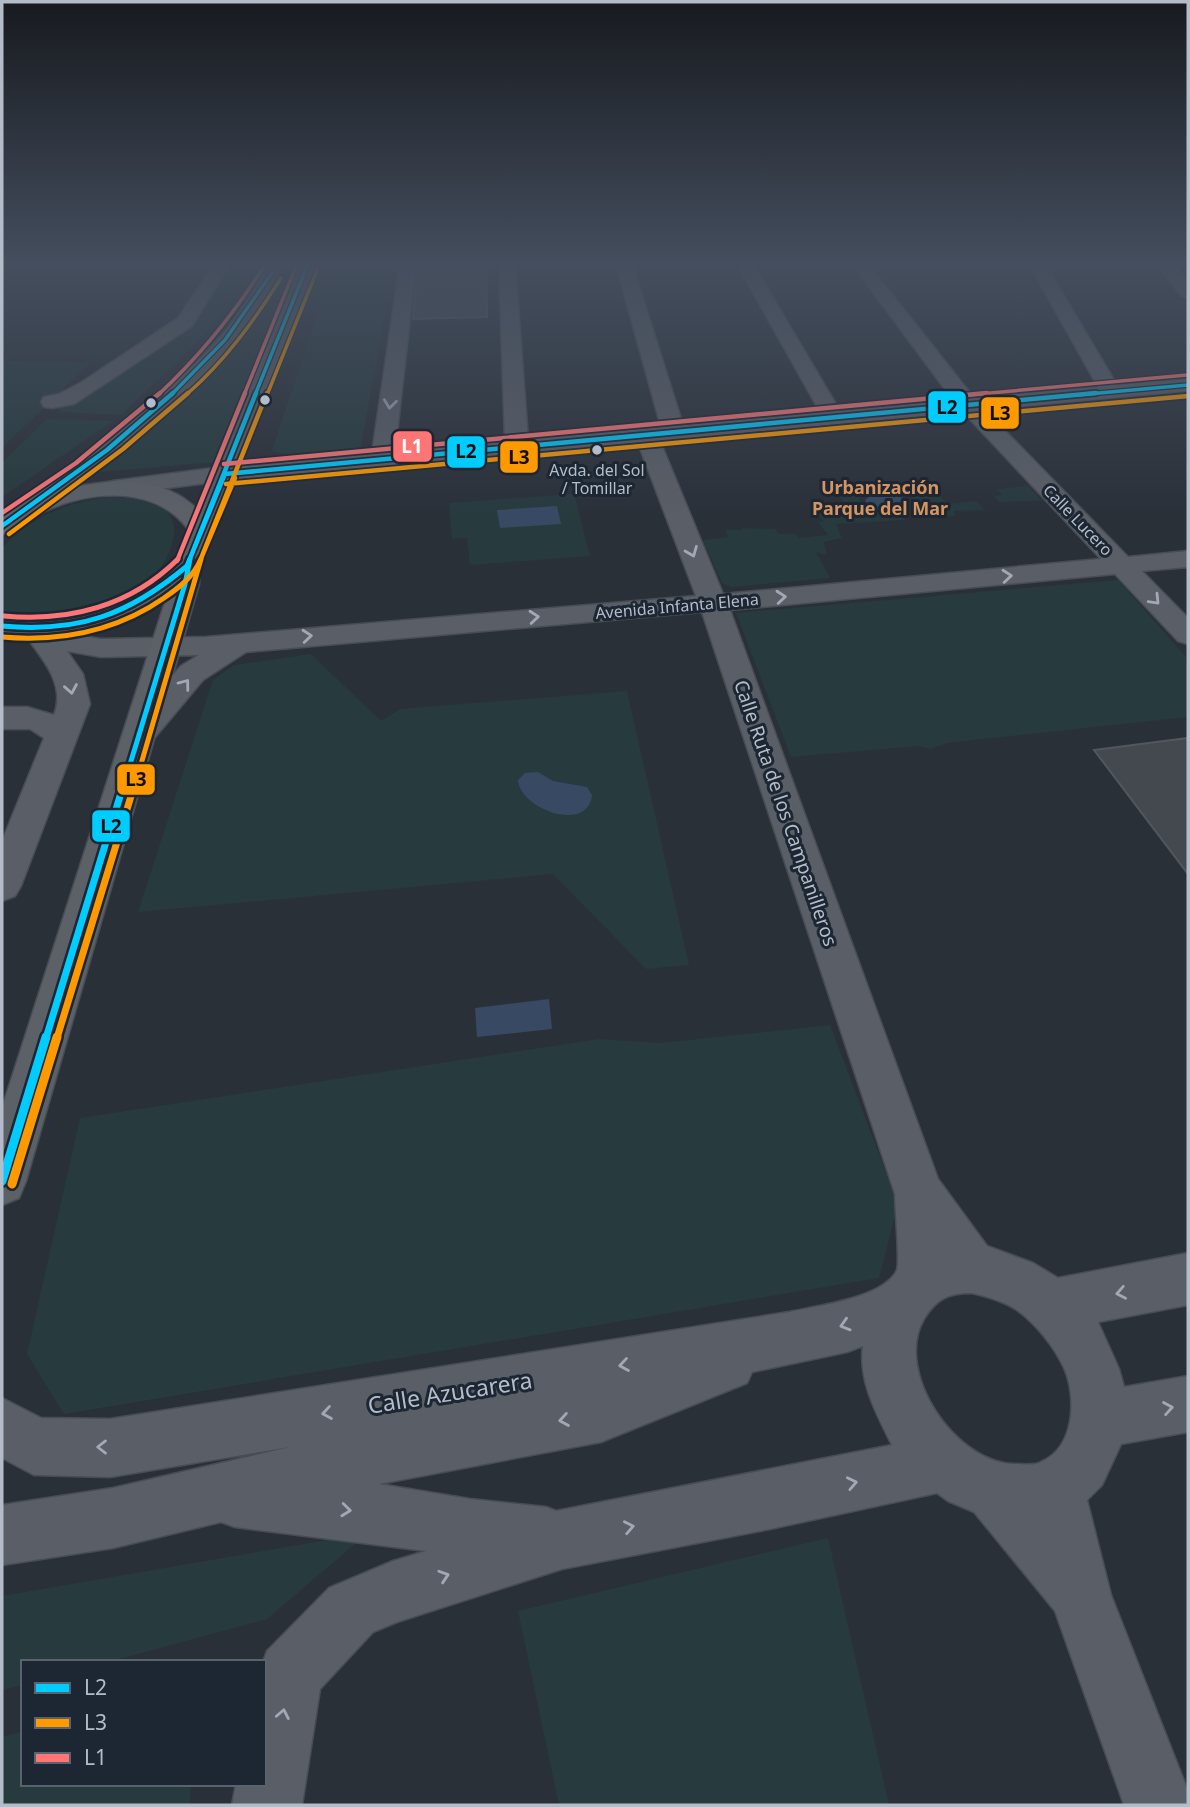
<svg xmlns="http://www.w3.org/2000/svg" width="1190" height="1807" font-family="'Noto Sans',sans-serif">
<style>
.green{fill:#273a3e}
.water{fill:#384963}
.building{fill:#444950;stroke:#52575f;stroke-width:2}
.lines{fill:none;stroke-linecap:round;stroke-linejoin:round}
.minor-casing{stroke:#484c53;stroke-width:3}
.major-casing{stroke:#484c55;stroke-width:3}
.minor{fill:#5a5e66;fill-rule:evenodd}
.major{fill:#5c6168;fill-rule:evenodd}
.bus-1-far4-casing{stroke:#1d2633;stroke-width:6}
.bus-1-far3-casing{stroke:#1d2633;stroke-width:8}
.bus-1-far2-casing{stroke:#1d2633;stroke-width:10}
.bus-1-far1-casing{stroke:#1d2633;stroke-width:12}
.bus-1-casing{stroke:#1d2633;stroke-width:14}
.bus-2-far4-casing{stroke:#1d2633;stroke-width:6}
.bus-2-far3-casing{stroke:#1d2633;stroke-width:8}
.bus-2-far2-casing{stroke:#1d2633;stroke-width:10}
.bus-2-far1-casing{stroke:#1d2633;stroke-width:12}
.bus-2-casing{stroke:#1d2633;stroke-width:14}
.bus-3-far2-casing{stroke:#1d2633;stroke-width:6}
.bus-3-far1-casing{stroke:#1d2633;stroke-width:8}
.bus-3-casing{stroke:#1d2633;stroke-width:10}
.bus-1-far4{stroke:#0cf;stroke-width:3.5}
.bus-1-far3{stroke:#0cf;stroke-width:4.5}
.bus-1-far2{stroke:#0cf;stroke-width:5}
.bus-1-far1{stroke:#0cf;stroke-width:7}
.bus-1{stroke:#0cf;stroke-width:9}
.bus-2-far4{stroke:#f90;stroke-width:3.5}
.bus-2-far3{stroke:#f90;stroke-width:4.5}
.bus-2-far2{stroke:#f90;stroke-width:5}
.bus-2-far1{stroke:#f90;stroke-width:7}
.bus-2{stroke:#f90;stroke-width:9}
.bus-3-far2{stroke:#fe7575;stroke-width:3.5}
.bus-3-far1{stroke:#fe7575;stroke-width:4.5}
.bus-3{stroke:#fe7575;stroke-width:5}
.oneway{stroke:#a2a9b5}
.bus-dot{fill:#b4bcc9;stroke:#1d2633;stroke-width:2.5}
.labels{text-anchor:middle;stroke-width:6;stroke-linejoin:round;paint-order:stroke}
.far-bus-label{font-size:16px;fill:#b4bcc9;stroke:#1d2633}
.far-street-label{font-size:16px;fill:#b4bcc9;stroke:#1d2633}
.far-neighbourhood-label{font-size:18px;font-weight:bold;fill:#d59563;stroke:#1d2633}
.street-label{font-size:19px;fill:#b4bcc9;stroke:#1d2633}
.near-street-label{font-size:23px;fill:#b4bcc9;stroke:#1d2633}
.line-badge{stroke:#1d2633;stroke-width:2.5}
.badge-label{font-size:19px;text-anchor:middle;font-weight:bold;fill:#fff}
.pale-badge-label{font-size:19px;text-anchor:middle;font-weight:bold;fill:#111}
</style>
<rect width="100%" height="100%" fill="#2a3038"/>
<path class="green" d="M231,264h22c-28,61 -84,104 -132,151l-60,-3 -4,-3 31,-16 93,-66 12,-1z
M285,264h10l-78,198 -128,11c67,-60 160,-126 196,-209z
M393,268l-33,183 -60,7 -28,-7 60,-181z
M2,361l88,2 -88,85z
M47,419l66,2 -111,76v-34z
M913,480l13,11 7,-1 16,14 27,-3 9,9 -31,1 1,4 -2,1 -24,2c-4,-5 -4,-10 -8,-14 -14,-11 -50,-27 -62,-5l4,8 -6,1 1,2 43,5 5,5 -70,4 6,14 -18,4 3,13 -11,-3 14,26 -98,9 -10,-4 -19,-43 25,-3 -3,-7h17v-2l33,1 4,5h16l4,4 29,-3 -10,-13 6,-1 -16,-13 37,-4 -11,-15 67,-8 3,4 11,-2z
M1028,486l14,15 -43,1 -5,-6 8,-1 -5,-6z
M574,494l16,62 -120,9 -3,-27 -15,1 -3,-36z
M111,497c17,1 37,1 52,11 28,21 -3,68 -23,83 -28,21 -62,27 -96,28 -14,0 -29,2 -42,-3v-68c30,-32 66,-46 109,-51z
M1118,580l70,79v58l-241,26 -16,6 -13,-3 -127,11 -55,-144z
M311,654l70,67 19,-12 227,-18 62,274 -43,4 -93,-95 -415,38 75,-232 21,-15z
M830,1025l68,179 -19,74 -815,136 -37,-60 53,-236 519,-79 61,4z
M368,1533l-101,86 -159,43h-85v23l-21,5v-94z
M828,1538l61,267h-330l-41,-194z
M23,1731v53h167v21h-188v-68z"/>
<path class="water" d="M874,492c13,-2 29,0 33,14 -12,11 -34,8 -42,-6z
M557,506l4,18 -61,4 -3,-18z
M538,772l15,9 34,6 5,8c-4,39 -72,14 -74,-15l7,-7z
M549,999l3,30 -75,8 -2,-29z"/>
<path class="building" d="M418,264h68l1,53 -74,2z
M1188,738v136l-94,-124z"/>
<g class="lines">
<g class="minor-casing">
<path id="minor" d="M214,264h16l-38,62 -118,78 -22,4 -8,-1 -3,-5 3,-5 15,-3 23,-12 96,-64z
M268,264h16c-14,27 -29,53 -47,77 -54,69 -133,119 -201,174l-9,3 -9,-3 -4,-5 4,-5c69,-54 144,-103 203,-169 19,-22 33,-47 47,-72z
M300,264h16l-78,202 134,-13 28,-189h16l-21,187 110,-10 -6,-177h16l13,175 133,-12 -45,-163h16l51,161 137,-13 -83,-148h16l87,147 113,-11 -101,-136h16l106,134 124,-11 -69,-123h16l72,121 71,-6v12l-203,19 143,147 60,-6v16l-46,4 46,47v26l-10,-3 -63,-67 -385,36 208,569 49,67 46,17 25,15 130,-25v52l-90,17 21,47 5,18 64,-11v56l-67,12 -19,41 -15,15 24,95 77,196v14h-64l-69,-194 -81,-99 -26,-11 -11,-8 -167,36 -208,40 -165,53 -24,10 -53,57 -18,116h-70l4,-21h28l-1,-122 4,-11 62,-63 64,-27 33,-10 -191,-24 -14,-5 -108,26 -111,17v-60l111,-17 177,-41 -180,30 -76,-2 -32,-17v-60l39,20 69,1 679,-107c28,-6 95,-14 108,-42 3,-9 -2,-63 -2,-76l-193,-582 -456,40 -43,28 -52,62 -12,3 -12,-3 -4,-8 4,-8 54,-60 18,-11 -98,2 -34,-6 16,23 7,30 -69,182 -6,10 -13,5v-60l42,-103 -14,-9h-28v-22h25l27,8c13,-32 -15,-60 -32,-84l5,-6 10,-3 39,13 25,4 105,-2 490,-41 -58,-153 -405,37 -19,49 -4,5 -9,3 -9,-3 -4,-5 19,-46 -94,12 -9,-2 -3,-5 3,-5 9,-2 101,-13zM963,412l138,147 -378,35 -63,-153zM972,1293c16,4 31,8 45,17 19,14 37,36 47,58 13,29 11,80 -23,94 -7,4 -18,2 -26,2 -59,0 -122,-92 -91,-145 13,-21 25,-26 48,-26zM863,1346c-5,35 14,69 29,99l-336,66 -10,-4 -76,-8 -91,-15 222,-42 146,-59 5,-11 95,-20z
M1156,264h17l15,17v16l-6,-1z"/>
</g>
<g class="major-casing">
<path id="major" d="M108,482c48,0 77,6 106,47l-14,37 -1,18 -173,597 -7,17 -17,7v-97l164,-509c-44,33 -111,43 -164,36v-18c59,7 137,-5 175,-57 6,-9 8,-21 11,-31 -33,-44 -97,-39 -143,-18 -15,7 -28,19 -43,23v-19c31,-22 69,-29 106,-33z"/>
</g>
<use href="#minor" class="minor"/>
<use href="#major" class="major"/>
<g class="bus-1-far4-casing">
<path id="bus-1-far4" d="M171,395l54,-55 47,-67
M255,395l53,-131
M1077,395l111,-10"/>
</g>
<g class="bus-1-far3-casing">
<path id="bus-1-far3" d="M225,474l871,-81
M2,526l105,-76 66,-57
M189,561l67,-168
M189,561l36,-87"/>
</g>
<g class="bus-1-far2-casing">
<path id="bus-1-far2" d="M2,626c76,7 127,-11 185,-60l3,-7
M128,771l57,-187 5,-25"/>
</g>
<g class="bus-1-far1-casing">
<path id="bus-1-far1" d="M46,1038l82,-268"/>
</g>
<g class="bus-1-casing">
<path id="bus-1" d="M2,1181l44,-144"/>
</g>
<g class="bus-2-far4-casing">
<path id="bus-2-far4" d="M186,395c39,-34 68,-74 95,-117
M267,395l51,-127"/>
</g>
<g class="bus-2-far3-casing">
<path id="bus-2-far3" d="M226,484l962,-88
M9,534l114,-85 65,-56
M200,561l67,-168
M200,561l35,-83"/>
</g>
<g class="bus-2-far2-casing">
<path id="bus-2-far2" d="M2,637c59,5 113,-5 162,-39 16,-11 29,-21 37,-39
M139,771l62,-212"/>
</g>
<g class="bus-2-far1-casing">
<path id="bus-2-far1" d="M57,1038l82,-268"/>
</g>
<g class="bus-2-casing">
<path id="bus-2" d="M12,1184l45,-147"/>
</g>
<g class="bus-3-far2-casing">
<path id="bus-3-far2" d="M158,395c41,-38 75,-80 105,-127
M244,395l53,-131
M968,395l219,-20"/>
</g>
<g class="bus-3-far1-casing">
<path id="bus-3-far1" d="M224,464l763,-71
M2,513l74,-50 84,-70
M177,561l68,-168"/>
</g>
<g class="bus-3-casing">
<path id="bus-3" d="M4,616c65,6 127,-10 174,-57"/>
</g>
<use href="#bus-1-far4" class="bus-1-far4"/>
<use href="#bus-1-far3" class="bus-1-far3"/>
<use href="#bus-1-far2" class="bus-1-far2"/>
<use href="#bus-1-far1" class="bus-1-far1"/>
<use href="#bus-1" class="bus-1"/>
<use href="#bus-2-far4" class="bus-2-far4"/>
<use href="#bus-2-far3" class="bus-2-far3"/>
<use href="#bus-2-far2" class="bus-2-far2"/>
<use href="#bus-2-far1" class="bus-2-far1"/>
<use href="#bus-2" class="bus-2"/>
<use href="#bus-3-far2" class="bus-3-far2"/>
<use href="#bus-3-far1" class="bus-3-far1"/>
<use href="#bus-3" class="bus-3"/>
</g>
<defs><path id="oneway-chevron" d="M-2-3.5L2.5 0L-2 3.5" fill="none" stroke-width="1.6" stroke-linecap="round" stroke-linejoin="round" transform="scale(1.75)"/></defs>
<g class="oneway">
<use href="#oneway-chevron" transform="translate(390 404) rotate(97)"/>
<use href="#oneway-chevron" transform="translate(692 552) rotate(68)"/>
<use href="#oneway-chevron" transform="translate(1007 576) rotate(-5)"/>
<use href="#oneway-chevron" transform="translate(781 597) rotate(-5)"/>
<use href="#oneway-chevron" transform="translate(1155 600) rotate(46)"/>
<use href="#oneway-chevron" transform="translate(534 617) rotate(-5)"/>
<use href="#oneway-chevron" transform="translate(307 636) rotate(-5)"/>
<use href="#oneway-chevron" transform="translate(185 684) rotate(-53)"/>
<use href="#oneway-chevron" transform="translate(71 689) rotate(80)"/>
<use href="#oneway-chevron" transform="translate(1121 1293) rotate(169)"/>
<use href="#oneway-chevron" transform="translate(845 1325) rotate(163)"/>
<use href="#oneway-chevron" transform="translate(624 1365) rotate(171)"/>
<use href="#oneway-chevron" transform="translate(1168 1408) rotate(-10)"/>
<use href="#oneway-chevron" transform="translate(327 1413) rotate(171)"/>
<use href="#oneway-chevron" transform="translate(564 1420) rotate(170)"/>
<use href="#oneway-chevron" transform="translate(102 1447) rotate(180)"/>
<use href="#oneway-chevron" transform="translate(852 1483) rotate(-12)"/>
<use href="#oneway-chevron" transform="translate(346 1510) rotate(6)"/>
<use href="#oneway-chevron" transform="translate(629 1527) rotate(-11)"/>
<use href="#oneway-chevron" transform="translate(444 1576) rotate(-18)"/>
<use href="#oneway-chevron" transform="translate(283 1714) rotate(-79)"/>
</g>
<linearGradient id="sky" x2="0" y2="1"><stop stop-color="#171a1f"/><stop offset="0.51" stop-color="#444e5e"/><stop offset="1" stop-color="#444e5e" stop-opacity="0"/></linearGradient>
<rect width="1190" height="517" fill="url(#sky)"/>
<g class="bus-dot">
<circle cx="265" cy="400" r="6"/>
<circle cx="151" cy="403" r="6"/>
<circle cx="597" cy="450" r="6"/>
</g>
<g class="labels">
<g class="far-bus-label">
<text x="597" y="476">Avda. del Sol<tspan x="597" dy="18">/ Tomillar</tspan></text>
</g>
<g class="far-street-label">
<text transform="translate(1078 520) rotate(46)" y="6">Calle Lucero</text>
<text transform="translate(677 606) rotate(-5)" y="6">Avenida Infanta Elena</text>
</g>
<g class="far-neighbourhood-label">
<text x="880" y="494">Urbanización<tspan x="880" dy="21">Parque del Mar</tspan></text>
</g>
<g class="street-label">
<text transform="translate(786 813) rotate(71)" y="7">Calle Ruta de los Campanilleros</text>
</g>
<g class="near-street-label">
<text transform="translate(450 1393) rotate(-9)" y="8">Calle Azucarera</text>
</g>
</g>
<g class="line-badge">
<rect x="927" y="390" width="40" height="34" rx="7" fill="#0cf"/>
<rect x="980" y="396" width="40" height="34" rx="7" fill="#f90"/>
<rect x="392" y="430" width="41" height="33" rx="7" fill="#fe7575"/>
<rect x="446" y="435" width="40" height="34" rx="7" fill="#0cf"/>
<rect x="499" y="440" width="40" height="34" rx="7" fill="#f90"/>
<rect x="116" y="763" width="40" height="33" rx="7" fill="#f90"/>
<rect x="91" y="809" width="40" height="34" rx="7" fill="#0cf"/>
</g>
<g class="badge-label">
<text x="412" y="453">L1</text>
</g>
<g class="pale-badge-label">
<text x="947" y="414">L2</text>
<text x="1000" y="420">L3</text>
<text x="466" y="458">L2</text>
<text x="519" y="464">L3</text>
<text x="136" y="786">L3</text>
<text x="111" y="833">L2</text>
</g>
<rect width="1190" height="1807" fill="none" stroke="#b4bcc9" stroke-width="7"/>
<rect x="21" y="1660" width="245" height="126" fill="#1d2633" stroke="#59626f" stroke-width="2"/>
<rect x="35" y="1683" width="35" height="10" fill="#00ccff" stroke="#59626f" stroke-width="2"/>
<text x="84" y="1695" font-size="21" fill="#b4bcc9">L2</text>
<rect x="35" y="1718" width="35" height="10" fill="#ff9900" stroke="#59626f" stroke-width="2"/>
<text x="84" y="1730" font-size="21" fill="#b4bcc9">L3</text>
<rect x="35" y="1753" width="35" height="10" fill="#fe7575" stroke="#59626f" stroke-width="2"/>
<text x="84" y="1765" font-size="21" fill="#b4bcc9">L1</text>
</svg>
